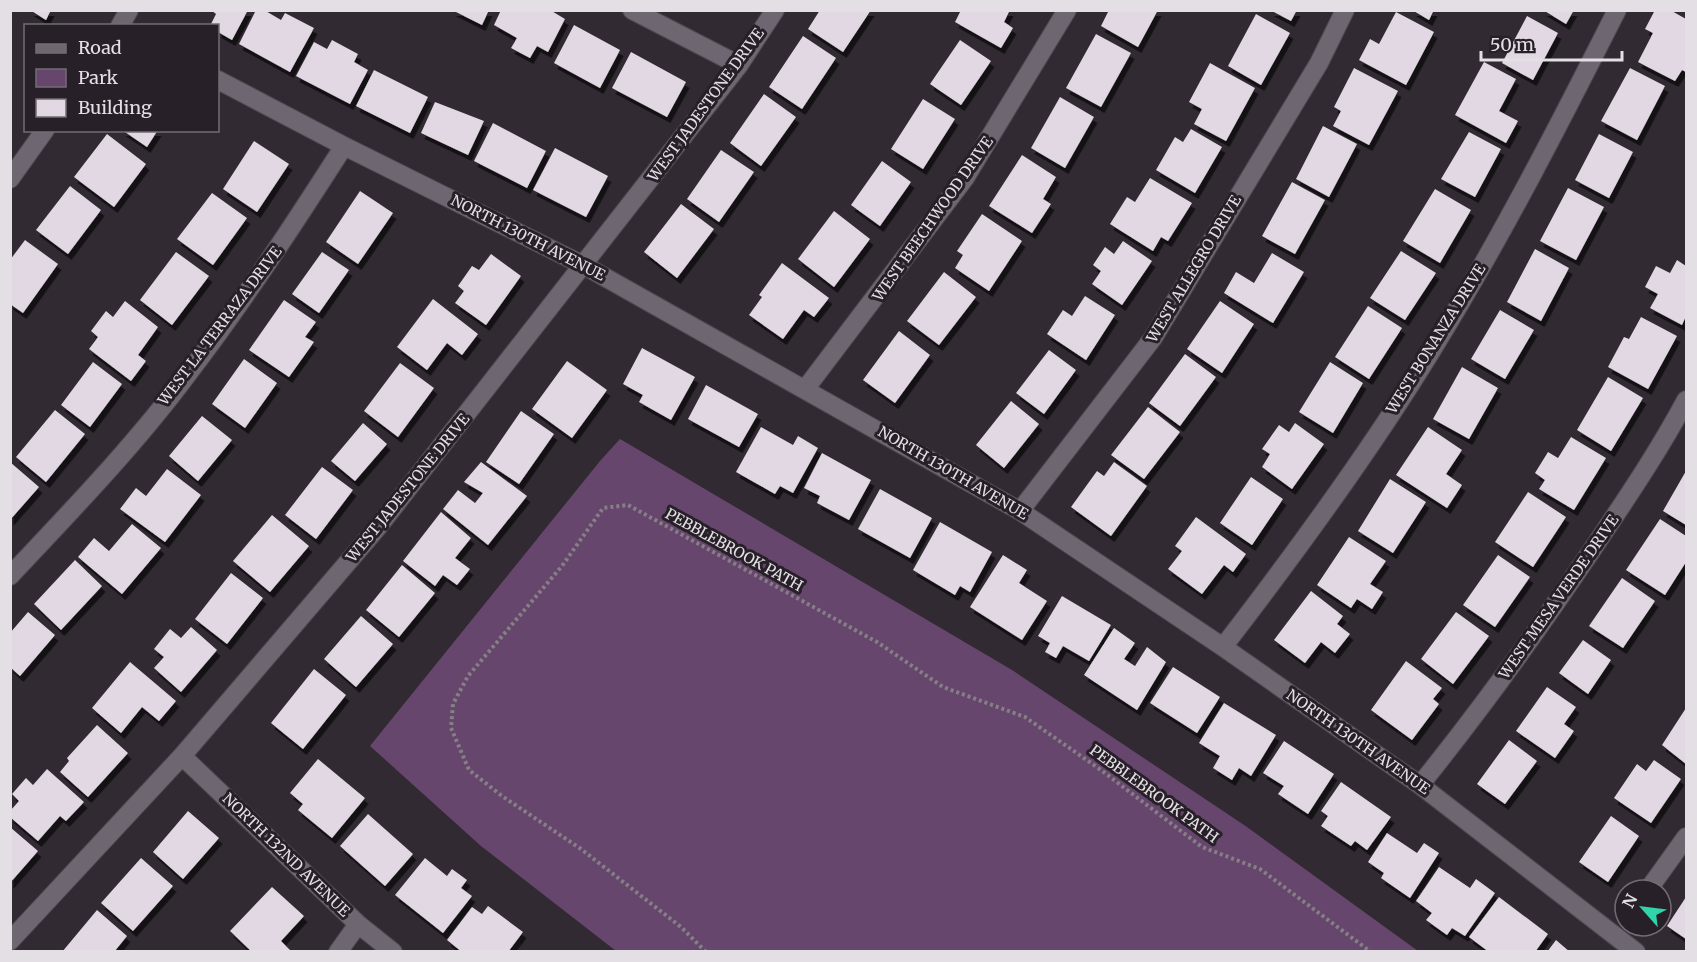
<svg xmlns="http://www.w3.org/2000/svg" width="1697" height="962" font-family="Merriweather,serif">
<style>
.green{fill:#67466d}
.building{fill:#e1d8e3;filter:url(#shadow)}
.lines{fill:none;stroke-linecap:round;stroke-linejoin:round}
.street-casing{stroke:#4e484f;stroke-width:20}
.secondary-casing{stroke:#4e484f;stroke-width:20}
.path{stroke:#857f86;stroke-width:4;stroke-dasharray:3 3;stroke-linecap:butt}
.street{stroke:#6e6670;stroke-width:18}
.secondary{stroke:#6e6670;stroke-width:18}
.labels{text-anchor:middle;stroke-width:6;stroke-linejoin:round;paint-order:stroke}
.street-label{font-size:15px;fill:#e4dfe4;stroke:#272028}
</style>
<defs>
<filter id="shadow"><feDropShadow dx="3.5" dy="6" stdDeviation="0" flood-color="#0009"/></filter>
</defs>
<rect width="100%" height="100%" fill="#312a32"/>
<path class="green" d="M620,439l392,231 235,157 171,124h-802l-135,-105 -111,-100 230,-285z"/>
<path class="building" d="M30,10h21l-5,10z
M211,10h37l-16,30 -14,-8v-6h-8l6,-12z
M256,10h8l17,10 4,-7 29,15 -24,44 -51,-28z
M452,10h37l-7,15z
M501,10h49l15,9 -17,33 -11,-6 -7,12 -19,-10 6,-10 -23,-13z
M820,10h51l-28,42 -35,-23z
M961,10h49l-6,12 9,6 -12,20 -46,-26z
M1109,10h49l-20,37 -37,-21z
M1270,10h27l-6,11z
M1412,10h22l-5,10z
M1543,10h31l-8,14z
M1655,10h15l16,9v53l-4,-2 -7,11 -37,-19 15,-29 -8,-4z
M1396,12l38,20 -28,53 -47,-25 11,-21 9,5z
M1256,14l34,19 -29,52 -33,-19z
M1527,16l31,17 -25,47 -31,-17z
M574,25l46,25 -20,38 -46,-25z
M1096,34l35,19 -30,54 -35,-19z
M803,36l33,22 -34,51 -33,-22z
M332,40l26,14 -4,8 14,8 -18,34 -54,-28 18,-34 13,7z
M960,40l31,21 -30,44 -31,-21z
M631,52l55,30 -19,35 -55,-29z
M1484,62l32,17 -17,32 19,10 -12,22 -51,-28z
M1210,63l45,25 -29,53 -32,-17 8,-15 -13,-7z
M1354,68l44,23 -29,54 -36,-19 8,-15 -7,-4z
M1630,68l35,18 -28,54 -36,-19z
M374,70l54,27 -18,36 -54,-27z
M764,94l32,23 -35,49 -31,-23z
M1060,97l34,20 -29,51 -34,-20z
M923,99l32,20 -32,50 -32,-20z
M435,102l49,19 -16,34 -47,-22z
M493,123l53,28 -19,37 -53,-27z
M1323,126l34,18 -28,53 -33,-18z
M1191,129l31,18 -27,46 -39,-23 19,-33 8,5z
M122,130h36l-11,17z
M1469,132l32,17 -26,48 -34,-18z
M107,134l39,30 -32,43 -40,-30z
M1599,134l34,18 -24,46 -34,-18z
M254,141l35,23 -32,48 -34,-23z
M555,148l53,28 -22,41 -53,-27z
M721,150l33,22 -35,50 -32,-23z
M1022,155l34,22 -13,22 8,5 -19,29 -43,-27z
M882,161l29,21 -31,44 -29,-21z
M1150,178l42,25 -24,38 -7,-4 -8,14 -43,-27 17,-27 8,5z
M1292,182l33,18 -30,54 -33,-18z
M70,186l31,24 -33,44 -32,-24z
M1568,188l36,19 -28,53 -36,-19z
M1435,189l36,21 -31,53 -37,-22z
M360,191l33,22 -35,51 -32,-22z
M212,193l35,25 -34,47 -36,-26z
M681,204l33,25 -37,49 -33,-26z
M834,211l36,28 -36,48 -36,-28z
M982,214l40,27 -33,50 -34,-23 8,-13 -6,-4z
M25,240l33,24 -35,49 -13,-9v-44z
M1123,241l29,20 -30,44 -30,-21 9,-13 -8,-6 12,-18 9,7z
M1535,249l34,19 -28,53 -34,-19z
M1401,251l35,22 -31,47 -35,-22z
M176,252l33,24 -37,49 -32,-25z
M322,252l27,18 -30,43 -27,-19z
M1272,253l32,19 -31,51 -49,-30 12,-21 18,11z
M491,254l30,22 -35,49 -31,-22 9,-12 -6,-5 14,-20 7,4z
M1677,260l9,6v50l-4,9 -32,-17 8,-14 -13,-7 11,-21 14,7z
M782,263l47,35 -15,19 -10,-7 -21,29 -34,-24 13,-18 -3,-2z
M944,272l32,25 -37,48 -32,-24z
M1085,296l30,19 -29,45 -39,-26 16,-24 9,6z
M433,299l45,35 -16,21 -15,-12 -20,27 -30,-23z
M284,300l32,22 -11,15 9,5 -25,35 -40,-27z
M125,301l33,26 -20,28 8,6 -15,20 -42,-32 9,-12 -7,-6 15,-20 7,6z
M1220,301l34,23 -32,49 -35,-24z
M1368,306l34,22 -33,51 -34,-22z
M1500,310l34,20 -29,49 -34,-20z
M1641,317l36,19 -29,53 -40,-22 16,-30 5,2z
M899,331l31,24 -35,48 -32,-23z
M642,348l53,29 -24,43 -32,-18 4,-7 -20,-11z
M1049,350l27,20 -32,44 -28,-21z
M1185,354l31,23 -36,49 -31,-23z
M244,359l33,24 -32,45 -33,-24z
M567,361l40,29 -35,48 -40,-29z
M93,362l29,22 -32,43 -29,-22z
M1330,362l33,21 -30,50 -34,-21z
M400,363l34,25 -36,49 -34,-26z
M1462,367l36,21 -29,51 -36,-20z
M1608,377l35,21 -32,53 -34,-21z
M706,385l52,29 -19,33 -51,-28z
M1011,401l28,23 -35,44 -28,-23z
M1148,407l32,25 -36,47 -33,-24z
M55,410l30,24 -39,48 -30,-25z
M521,411l33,23 -35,50 -33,-22z
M202,416l30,24 -34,41 -29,-25z
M363,423l24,21 -32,37 -24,-20z
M1295,423l29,21 -32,45 -30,-22 8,-13 -8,-5 17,-24 10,7z
M761,427l32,18 5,-9 20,12 -25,45 -13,-7 -5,8 -39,-22z
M1428,427l34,23 -16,24 16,11 -15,23 -51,-33z
M1571,437l35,21 -32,52 -35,-21 6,-9 -10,-7 13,-21 10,6z
M822,453l49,27 -22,40 -32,-17 3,-7 -16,-8z
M10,462l29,25 -29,33z
M481,462l46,34 -39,49 -45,-36 15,-19 17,13 8,-10 -19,-11z
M1114,462l33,24 -36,50 -40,-29 26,-36 7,5z
M322,467l31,23 -37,49 -31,-24z
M167,469l34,26 -36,47 -45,-33 16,-21 10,8z
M1686,471v54l-23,-14z
M1251,477l32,22 -31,46 -32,-22z
M1390,479l36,23 -33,51 -35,-22z
M880,489l52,29 -22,40 -52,-29z
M1528,492l38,25 -33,50 -38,-25z
M441,512l30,26 -16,20 15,11 -13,16 -14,-10 -8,11 -32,-25z
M272,515l37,31 -39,46 -37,-31z
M1196,517l50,37 -13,18 -9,-7 -22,29 -34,-25 14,-18 -7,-5z
M1660,519l26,17v26l-21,33 -39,-25z
M940,522l52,30 -22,40 -10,-6 -5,9 -42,-25z
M132,524l29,24 -39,46 -44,-37 16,-19 15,13z
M1349,537l37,24 -16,23 13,8 -11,17 -15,-10 -6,9 -34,-23z
M1003,555l24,15 -8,13 28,18 -25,39 -52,-33z
M1498,555l32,22 -35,50 -32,-22z
M75,560l27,26 -41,44 -27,-26z
M402,565l33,28 -36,44 -33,-27z
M231,573l32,25 -36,46 -32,-25z
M1622,578l33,23 -32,47 -34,-22z
M1311,591l32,25 -6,8 13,10 -15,19 -14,-11 -16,21 -31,-23z
M1062,596l49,29 -22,36 -26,-15 -7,12 -11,-6 5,-9 -12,-7z
M28,612l27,23 -35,41 -10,-9v-34z
M1456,612l33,24 -36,48 -32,-25z
M361,616l32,28 -37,43 -32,-28z
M191,627l26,23 -36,42 -27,-24 10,-11 -10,-8 16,-20 11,9z
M1114,628l21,15 -11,16 11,7 12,-19 19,15 -29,48 -53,-35z
M1583,640l28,20 -23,34 -29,-21z
M1406,661l36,27 -9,11 6,5 -27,36 -41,-30z
M130,662l46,39 -17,20 -17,-14 -21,26 -29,-25z
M1173,667l47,30 -23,36 -47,-30z
M314,669l32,26 -43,54 -32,-26z
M1547,687l29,20 -12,17 10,7 -19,27 -39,-27z
M1224,703l52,32 -25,41 -12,-8 -7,12 -19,-12 7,-12 -21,-13z
M1686,708v56l-24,-19z
M97,725l31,28 -40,44 -28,-25 9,-11 -2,-3z
M1509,740l28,21 -32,43 -28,-20z
M1284,741l50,33 -26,40 -30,-20 6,-8 -21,-13z
M318,759l47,39 -33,40 -34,-28 5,-6 -13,-11z
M1654,760l27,19 -30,44 -37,-25 23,-34 9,7z
M47,769l37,33 -18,19 -6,-5 -22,25 -28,-24v-6l9,-10 -7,-7 14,-16 7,7z
M1341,782l50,35 -24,33 -12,-9 -4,5 -30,-20 7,-10 -7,-5z
M188,811l31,27 -36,41 -30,-27z
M368,814l45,40 -28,32 -45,-40z
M1611,816l28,20 -31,46 -29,-20z
M10,827l28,24 -28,32z
M1387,833l30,20 7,-10 15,10 -29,45 -29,-20 3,-5 -16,-11z
M141,858l32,28 -40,45 -32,-28z
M425,858l22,18 5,-7 15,11 -6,8 11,8 -29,37 -48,-38z
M1439,867l31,21 6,-9 19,14 -30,43 -13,-8 -5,7 -21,-15 6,-7 -16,-12z
M272,887l32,29 -23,25 11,11h-40l-22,-21z
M1499,897l49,37 -13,18h-46l-20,-15z
M1686,897v42l-19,-13z
M488,906l35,26 -15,20h-46l-15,-12 25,-33 10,7z
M97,910l30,26 -13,16h-52z
M1556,940l14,12h-23z"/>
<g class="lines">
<g class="street-casing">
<path id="street" d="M632,10l107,55
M218,80l126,66 241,120 435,245 203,136 197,138 216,167
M806,388l159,-210 102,-168
M1020,511l133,-173 166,-275 26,-53
M10,576c61,-65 124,-130 177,-201 56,-73 107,-151 157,-229
M1223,647c74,-96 146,-194 209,-297 68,-110 127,-225 185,-340
M182,756l176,168 35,28
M1420,785c62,-77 119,-156 174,-238 32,-48 65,-96 92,-147
M1648,890l38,-53
M10,941l172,-185 196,-229 361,-462 36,-55
M338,952l20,-28"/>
</g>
<g class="secondary-casing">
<path id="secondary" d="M120,26l9,-16
M10,179l35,-49"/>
</g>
<path class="path" d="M706,952l-25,-25 -100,-78 -79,-53 -33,-26 -18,-42 2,-24 15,-28 94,-110 41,-58 25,-3 249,137 66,45 82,30 76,53 101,77 58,22 111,83"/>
<use href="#street" class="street"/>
<use href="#secondary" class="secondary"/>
</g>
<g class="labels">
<g class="street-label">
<text transform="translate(706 105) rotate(-54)" y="5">WEST JADESTONE DRIVE</text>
<text transform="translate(933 219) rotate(-55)" y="5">WEST BEECHWOOD DRIVE</text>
<text transform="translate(528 238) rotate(27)" y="5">NORTH 130TH AVENUE</text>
<text transform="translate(1194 269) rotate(-59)" y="5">WEST ALLEGRO DRIVE</text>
<text transform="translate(220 326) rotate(-53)" y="5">WEST LA TERRAZA DRIVE</text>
<text transform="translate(1436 339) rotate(-58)" y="5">WEST BONANZA DRIVE</text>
<text transform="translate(953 473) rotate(30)" y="5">NORTH 130TH AVENUE</text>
<text transform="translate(408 488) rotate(-51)" y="5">WEST JADESTONE DRIVE</text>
<text transform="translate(734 550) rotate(29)" y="5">PEBBLEBROOK PATH</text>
<text transform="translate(1559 597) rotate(-55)" y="5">WEST MESA VERDE DRIVE</text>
<text transform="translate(1358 742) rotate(35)" y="5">NORTH 130TH AVENUE</text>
<text transform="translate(1154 794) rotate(36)" y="5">PEBBLEBROOK PATH</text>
<text transform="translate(286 855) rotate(44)" y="5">NORTH 132ND AVENUE</text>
</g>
</g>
<rect width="1697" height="962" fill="none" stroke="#e4dfe4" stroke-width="24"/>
<rect x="24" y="24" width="195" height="108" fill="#272028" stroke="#736c73" stroke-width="1.5"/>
<rect x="36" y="44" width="30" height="9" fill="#6e6670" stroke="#736c73" stroke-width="1.5"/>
<text x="78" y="54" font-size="18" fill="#e4dfe4">Road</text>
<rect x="36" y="69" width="30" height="18" fill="#67466d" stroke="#736c73" stroke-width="1.5"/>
<text x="78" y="84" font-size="18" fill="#e4dfe4">Park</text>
<rect x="36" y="99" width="30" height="18" fill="#e1d8e3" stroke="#736c73" stroke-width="1.5"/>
<text x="78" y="114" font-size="18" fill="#e4dfe4">Building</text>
<g transform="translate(1643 908) rotate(298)"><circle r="28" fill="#272028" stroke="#736c73" stroke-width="1.5"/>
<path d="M0-4.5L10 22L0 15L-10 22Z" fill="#2fd4aa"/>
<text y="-9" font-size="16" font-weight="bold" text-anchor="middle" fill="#e4dfe4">N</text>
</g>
<path d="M1481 51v9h141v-9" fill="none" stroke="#e4dfe4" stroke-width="3"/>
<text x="1490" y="51" font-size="18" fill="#e4dfe4" stroke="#272028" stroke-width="4.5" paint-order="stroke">50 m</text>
</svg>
